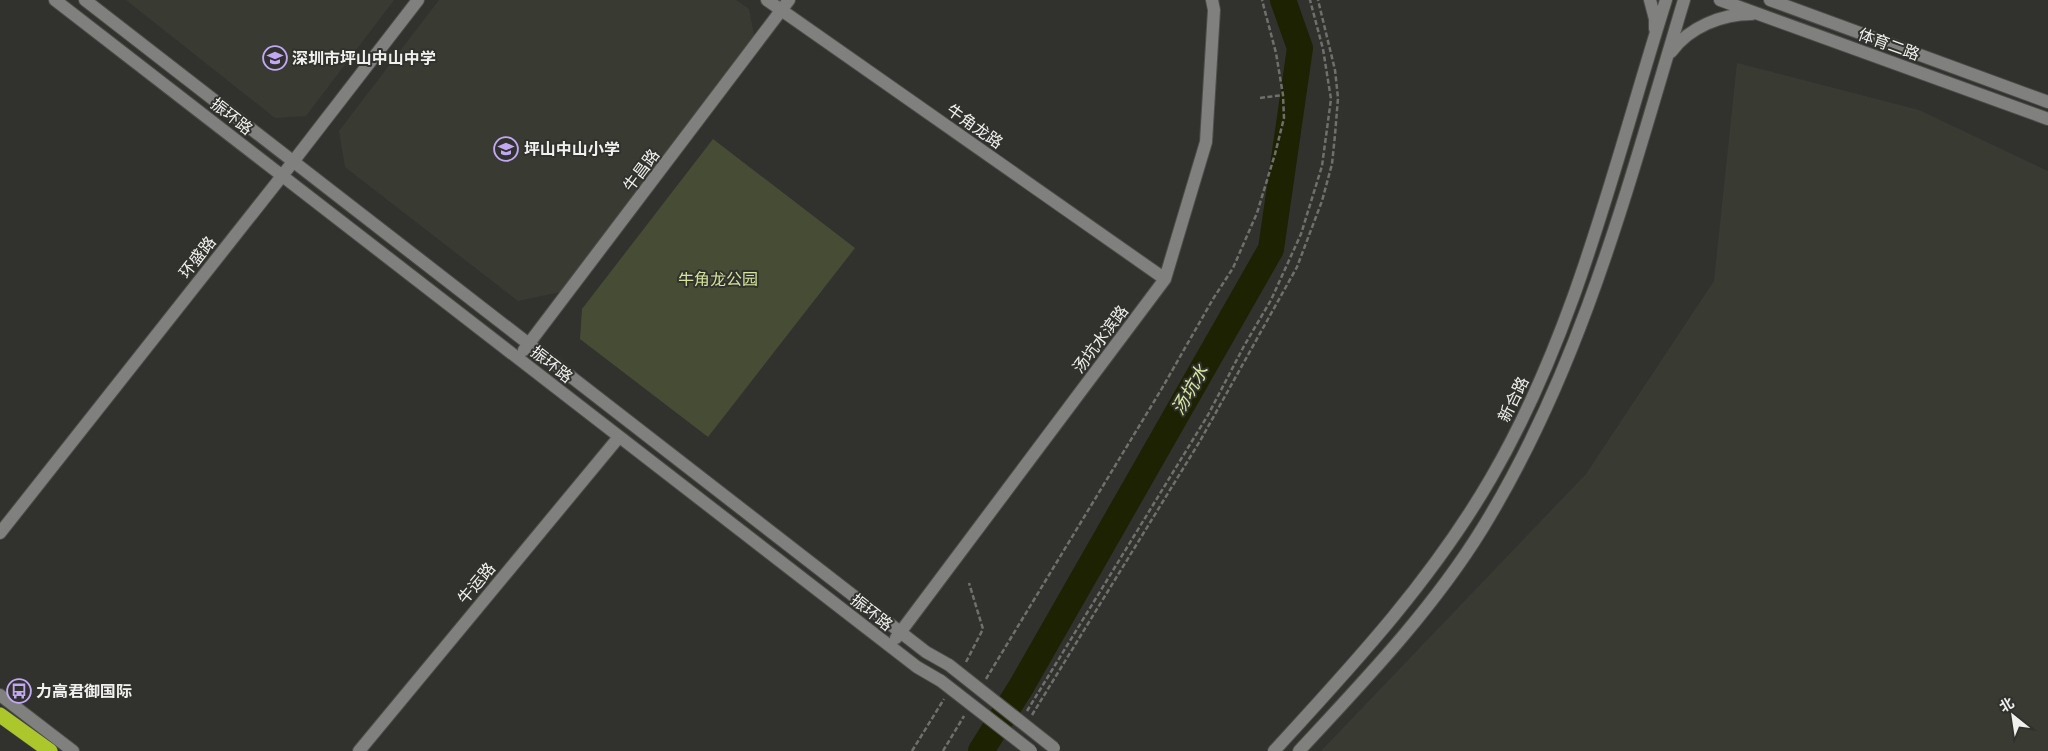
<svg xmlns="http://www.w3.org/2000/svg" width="2048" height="751" font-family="'Asap Condensed','Noto Sans SC',sans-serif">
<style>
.built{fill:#393b33}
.park{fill:#474d34}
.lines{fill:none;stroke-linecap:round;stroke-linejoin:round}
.river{stroke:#1c2202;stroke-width:26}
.minor-casing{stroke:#4d4d4b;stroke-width:14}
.highway-casing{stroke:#4d4d4b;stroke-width:16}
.path{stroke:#6f6f6c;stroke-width:2.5;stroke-dasharray:5 2.5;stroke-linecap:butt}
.minor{stroke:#80817e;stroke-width:12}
.highway{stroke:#acc72b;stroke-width:15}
.minor-bridge-casing{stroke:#4d4d4b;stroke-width:14;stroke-linecap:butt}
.minor-bridge{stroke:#80817e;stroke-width:12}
.labels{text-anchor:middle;stroke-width:4;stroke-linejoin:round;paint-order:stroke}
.street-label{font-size:16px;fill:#f0f0ee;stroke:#31312e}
.poi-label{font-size:16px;font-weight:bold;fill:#f0f0ee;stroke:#31312e;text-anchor:start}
.park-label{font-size:16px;fill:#d3e59c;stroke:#31312e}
.water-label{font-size:18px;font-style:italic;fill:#d6e8a0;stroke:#31312e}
</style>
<rect width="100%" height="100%" fill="#31312e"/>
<path class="built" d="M126,0h268l-88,116 -31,2z
M439,0h297l13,9 6,31 -195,252 -42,9 -173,-134 -6,-36z
M1737,63l182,47 129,61v580h-727l265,-277 128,-193z"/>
<path class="park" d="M713,139l142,109 -147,189 -128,-98 2,-30z"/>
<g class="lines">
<path class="river" d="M981,751l40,-64 250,-438 29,-201 -17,-48"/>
<g class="minor-casing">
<path id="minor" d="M55,0l862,667 24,14
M85,0l841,652 23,13
M767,0l398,279
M1650,0l5,19v10
M1720,0l328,119
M1770,0l278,102
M1671,52c18,-25 51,-38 81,-38
M524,350l265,-350
M0,533l282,-357 136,-176
M896,638l269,-359 41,-137 8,-132 -2,-10
M0,695l73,56
M359,751l260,-314
M1274,751c79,-86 158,-171 217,-273 86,-148 124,-317 175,-478
M1299,751c65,-70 133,-141 183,-222 101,-164 147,-347 202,-529"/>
</g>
<g class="highway-casing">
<path id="highway" d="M0,715l50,36"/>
</g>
<path class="path" d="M1260,98l23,-3
M966,662l17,-33 -14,-46
M986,679l175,-289 52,-91 20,-31 24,-55 18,-59 9,-36 -1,-23 -7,-42 -14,-53
M1027,711l181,-296 36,-69 27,-46 30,-66 21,-68 9,-67 -8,-50 -13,-49
M1032,715l168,-274 97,-174 25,-66 10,-37 3,-29 3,-37 -3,-28 -17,-70
M912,751l32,-52
M943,751l21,-35"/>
<use href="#minor" class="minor"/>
<use href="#highway" class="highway"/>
<g class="minor-bridge-casing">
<path id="minor-bridge" d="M949,665l105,83
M941,681l90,70"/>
</g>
<use href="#minor-bridge" class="minor-bridge"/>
</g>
<defs>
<g id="school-ring" transform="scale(1.25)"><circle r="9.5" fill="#31312e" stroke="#c2a8f3" stroke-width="1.5"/><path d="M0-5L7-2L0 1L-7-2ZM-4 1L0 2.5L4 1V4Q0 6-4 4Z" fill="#c2a8f3"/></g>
<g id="bus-ring" transform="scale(1.25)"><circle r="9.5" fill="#31312e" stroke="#c2a8f3" stroke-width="1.5"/><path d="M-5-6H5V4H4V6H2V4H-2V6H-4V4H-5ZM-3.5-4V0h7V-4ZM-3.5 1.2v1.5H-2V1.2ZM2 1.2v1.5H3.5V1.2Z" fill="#c2a8f3"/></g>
</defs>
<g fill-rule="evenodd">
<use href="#school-ring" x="275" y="58"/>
<use href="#school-ring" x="506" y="149"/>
<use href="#bus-ring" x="19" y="691"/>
</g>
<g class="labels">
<g class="street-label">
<text transform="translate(1889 44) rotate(20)" y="6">体育二路</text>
<text transform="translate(232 116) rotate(38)" y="6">振环路</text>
<text transform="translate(975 126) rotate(35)" y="6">牛角龙路</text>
<text transform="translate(641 170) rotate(-53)" y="6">牛昌路</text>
<text transform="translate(197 257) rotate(-52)" y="6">环盛路</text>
<text transform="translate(1100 339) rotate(-53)" y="6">汤坑水滨路</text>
<text transform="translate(552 364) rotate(38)" y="6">振环路</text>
<text transform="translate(1513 399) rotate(-64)" y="6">新合路</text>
<text transform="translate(476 583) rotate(-50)" y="6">牛运路</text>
<text transform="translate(872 612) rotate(38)" y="6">振环路</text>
</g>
<g class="poi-label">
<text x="292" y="64">深圳市坪山中山中学</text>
<text x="524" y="155">坪山中山小学</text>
<text x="36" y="697">力高君御国际</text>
</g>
<g class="park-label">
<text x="718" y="285">牛角龙公园</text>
</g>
<g class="water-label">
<text transform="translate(1190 390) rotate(-60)" y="6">汤坑水</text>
</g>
</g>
<g transform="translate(2013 716) rotate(330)" stroke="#31312e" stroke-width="4" paint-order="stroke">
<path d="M0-4L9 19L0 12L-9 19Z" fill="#f0f0ee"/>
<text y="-8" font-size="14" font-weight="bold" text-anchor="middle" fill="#f0f0ee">北</text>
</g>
</svg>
